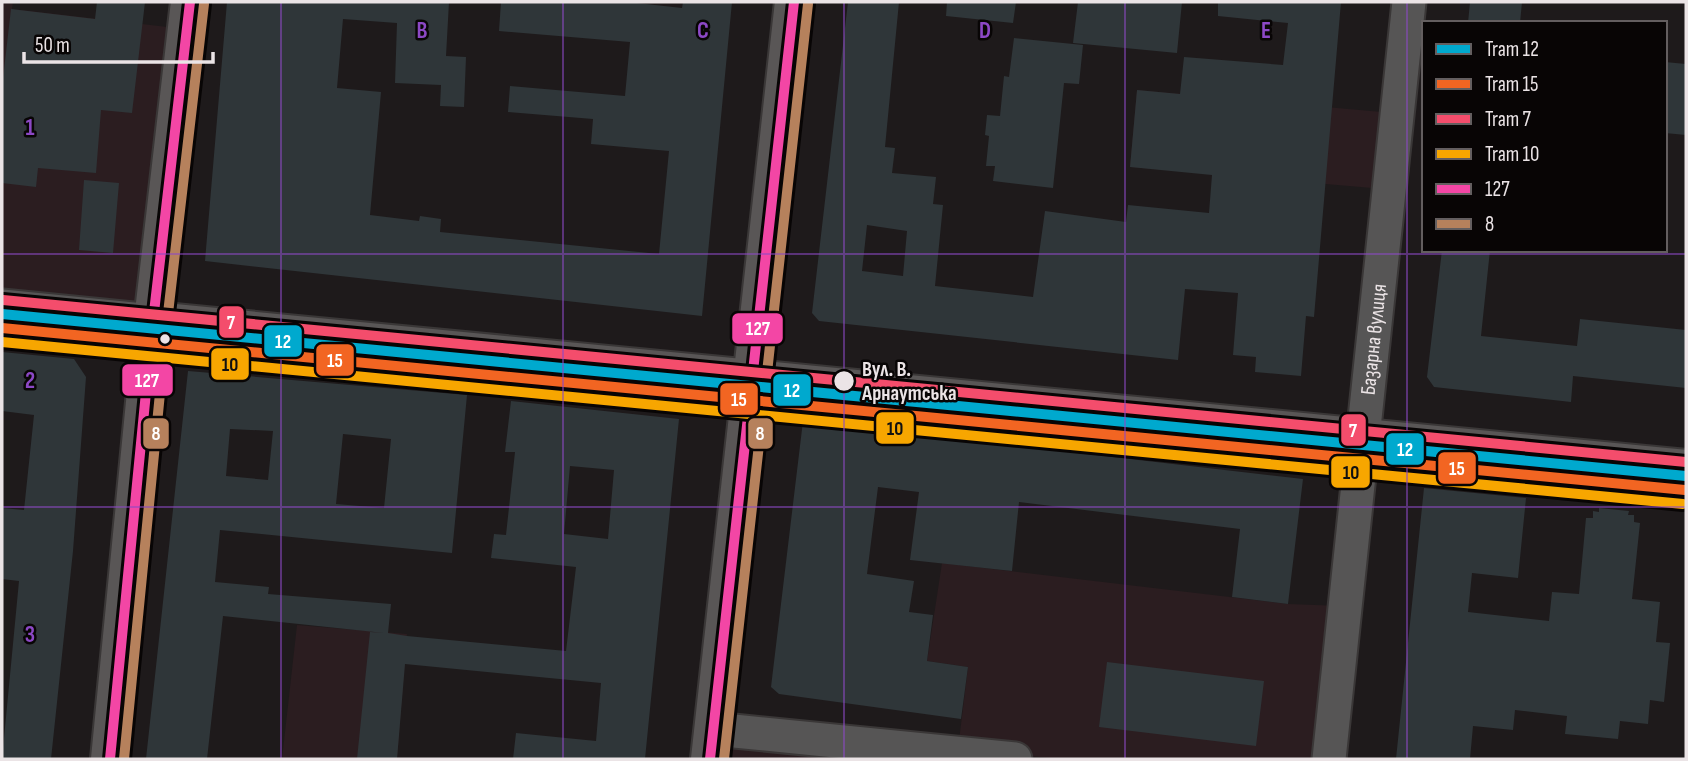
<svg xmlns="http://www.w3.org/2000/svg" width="1688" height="761" font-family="'Sofia Sans Condensed',sans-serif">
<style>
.built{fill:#2b1d20}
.building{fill:#2f3639;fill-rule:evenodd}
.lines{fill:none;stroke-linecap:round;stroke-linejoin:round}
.minor-casing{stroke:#3a3737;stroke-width:37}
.major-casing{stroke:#3a3737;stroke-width:42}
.minor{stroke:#565555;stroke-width:33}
.major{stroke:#595656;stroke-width:38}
.bus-1-casing{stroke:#080505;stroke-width:16}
.bus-2-casing{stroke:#080505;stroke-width:16}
.bus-1{stroke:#f346a5;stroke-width:10}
.bus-2{stroke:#b6815c;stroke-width:10}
.tram-1-casing{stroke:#080505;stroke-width:16}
.tram-2-casing{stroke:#080505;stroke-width:16}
.tram-3-casing{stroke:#080505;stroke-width:16}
.tram-4-casing{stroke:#080505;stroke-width:16}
.tram-1{stroke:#00a9ce;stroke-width:10}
.tram-2{stroke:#f26522;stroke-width:10}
.tram-3{stroke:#f44d6c;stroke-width:10}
.tram-4{stroke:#f7a600;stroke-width:10}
.grid{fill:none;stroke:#8c48c5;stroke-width:2;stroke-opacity:0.55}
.bus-dot{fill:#ebe4e6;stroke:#080505;stroke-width:2.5}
.labels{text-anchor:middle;stroke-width:5;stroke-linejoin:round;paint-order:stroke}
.street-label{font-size:21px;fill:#ebe4e6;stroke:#080505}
.stop-label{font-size:21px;font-weight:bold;fill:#ebe4e6;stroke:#080505;text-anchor:start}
.grid-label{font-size:23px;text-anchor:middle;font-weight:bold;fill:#8c48c5;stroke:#080505;stroke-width:5;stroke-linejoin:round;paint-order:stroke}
.line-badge{stroke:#080505;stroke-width:2.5}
.badge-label{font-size:19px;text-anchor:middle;font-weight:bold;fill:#fff}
.pale-badge-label{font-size:19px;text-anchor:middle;font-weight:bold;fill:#111}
</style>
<rect width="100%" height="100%" fill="#1e1a1b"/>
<path class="built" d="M2,2h11l-1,7 173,20 -33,289 -150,-17z
M1137,90l256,23 -9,76 -254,-22z
M942,563l346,41 54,2 -15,153h-267l-102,-10 10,-82 -41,-6z
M297,625l110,9 -10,125h-115z
M716,731l276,28h-279z"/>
<path class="building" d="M97,2h48l-13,111 -31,-3 -5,63 -58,-5 -2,19 -34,-4v-96l9,-78 84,10z
M227,2h222l-3,54 20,1 -2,50 -24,-1 1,-21 -46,-2 2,-60 -54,-4 -6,69 44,4 -11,123 49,6 1,-5 21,3 -1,13 219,22 10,-103 -78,-7 2,-25 -85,-7 2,-26 115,10 5,-54 -131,-11 2,-29h127l54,6 1,-6h49l-30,314 -497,-55z
M848,2h51l-14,145 10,1 -3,25 44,4 -3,27 10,1 -8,81 98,11 12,-86 81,11 2,-17 81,8 3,-38 -82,-8 7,-77 43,4 4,-37 99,8 5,-42 -70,-7v-14h123l-27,315 -8,-1 -5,60 -46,-4 1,-15 -23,-2 5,-62 -53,-4 -7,71 -359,-39 -7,-8zM867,225l40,6 -4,45 -41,-5z
M947,2h69l-3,21 -67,-7z
M1078,2h104l-5,51 -104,-10z
M1470,2h52l-2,21h-52z
M1014,38l69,7 -4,39 -15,-1 -11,105 -60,-7 2,-15h-9l3,-30 -4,-1 2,-20 13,1 4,-40 5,1z
M1665,62l21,2v71l-21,-2z
M84,180l35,3 -6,70 -34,-3z
M1442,250h48l-9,86 96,10 3,-27 106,11v58l-113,-12 -2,26 -137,-15 -7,-10z
M2,352l72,7 12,18 -13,174 -22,208h-49l17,-178 -17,-2v-71l22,2 10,-95 -32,-4z
M188,371l279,24 -15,158 -232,-23 -5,52 54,5 -1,7 123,10 -3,29 19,3 159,15 10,-84 -85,-9 3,-24 12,1 9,-83h-10l6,-51 168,18 -34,340h-132l3,-26 80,8 5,-58 -196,-19 -8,95h-40l13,-127 14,1 -161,-17 -16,143h-61zM230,429l43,2 -5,49 -42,-4zM343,434l48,5 -7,69 -48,-4zM570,466l44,4 -6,69 -44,-5z
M803,421l500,58 -15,125 -56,-7 8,-68 -221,-27 -7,69 -102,-11 9,-68 -41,-5 -11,87 47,7 -5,31 24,3 -6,46 41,6 -7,52 -182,-25 -8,-7z
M1424,488l102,10 -8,80 -46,-5 -4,39 81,9 3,-29 27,2 7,-76h7v-7l6,1v-4l30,3 -1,4h6v7l6,1 -8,76 28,3 -4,40 14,1 -6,59 -14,-2 -2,24 -28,-3 -2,18 -53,-5 2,-18 -52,-6 -2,20 -40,-4 -3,33h-74z
M1107,662l157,19 -8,65 -157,-19z"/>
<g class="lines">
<g class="minor-casing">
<g id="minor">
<path d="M2,306l151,15"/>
<path d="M714,729l301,30"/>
<path id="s1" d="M1329,759l80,-757"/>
</g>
</g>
<g class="major-casing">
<path id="major" d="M153,321l1533,148
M110,759l43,-438 37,-319
M710,759l84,-757"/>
</g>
<use href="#minor" class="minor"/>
<use href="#major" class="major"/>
<g class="bus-1-casing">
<path id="bus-1" d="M110,759l43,-438 37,-319
M710,759l84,-757"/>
</g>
<g class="bus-2-casing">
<path id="bus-2" d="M124,759l43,-437 37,-318
M724,759l84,-755"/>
</g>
<use href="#bus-1" class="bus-1"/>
<use href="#bus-2" class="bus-2"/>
<g class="tram-1-casing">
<path id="tram-1" d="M2,314l1684,162"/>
</g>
<g class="tram-2-casing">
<path id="tram-2" d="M2,328l1683,162"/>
</g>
<g class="tram-3-casing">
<path id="tram-3" d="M3,300l1683,162"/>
</g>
<g class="tram-4-casing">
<path id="tram-4" d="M2,342l1681,162"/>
</g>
<use href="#tram-1" class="tram-1"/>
<use href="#tram-2" class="tram-2"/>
<use href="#tram-3" class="tram-3"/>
<use href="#tram-4" class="tram-4"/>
</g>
<path class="grid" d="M281,2v757M563,2v757M844,2v757M1125,2v757M1407,2v757M2,254h1684M2,507h1684"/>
<g class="bus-dot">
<circle cx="165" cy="339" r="6"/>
<circle cx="844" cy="381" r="11"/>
</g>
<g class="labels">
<g class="street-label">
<text dy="7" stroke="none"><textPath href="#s1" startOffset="422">Базарна вулиця</textPath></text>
</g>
<g class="stop-label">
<text x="862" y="376">Вул. В.<tspan x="862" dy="24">Арнаутська</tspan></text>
</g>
</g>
<g class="grid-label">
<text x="422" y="38">B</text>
<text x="703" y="38">C</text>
<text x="985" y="38">D</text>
<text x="1266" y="38">E</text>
<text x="30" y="135">1</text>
<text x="30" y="388">2</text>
<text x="30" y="642">3</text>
</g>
<g class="line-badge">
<rect x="218" y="305" width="27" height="34" rx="7" fill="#f44d6c"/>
<rect x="731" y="312" width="53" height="33" rx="7" fill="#f346a5"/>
<rect x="263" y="324" width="40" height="34" rx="7" fill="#00a9ce"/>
<rect x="315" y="343" width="40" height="34" rx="7" fill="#f26522"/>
<rect x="210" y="347" width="40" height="34" rx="7" fill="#f7a600"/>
<rect x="121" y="363" width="53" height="34" rx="7" fill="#f346a5"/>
<rect x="772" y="373" width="40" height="34" rx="7" fill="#00a9ce"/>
<rect x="719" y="382" width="40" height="34" rx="7" fill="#f26522"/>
<rect x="875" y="411" width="40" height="34" rx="7" fill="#f7a600"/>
<rect x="1340" y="413" width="27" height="34" rx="7" fill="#f44d6c"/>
<rect x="142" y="417" width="28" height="33" rx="7" fill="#b6815c"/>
<rect x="747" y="417" width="27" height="33" rx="7" fill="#b6815c"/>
<rect x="1385" y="432" width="40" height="34" rx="7" fill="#00a9ce"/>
<rect x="1437" y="451" width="40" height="34" rx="7" fill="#f26522"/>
<rect x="1330" y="455" width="41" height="34" rx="7" fill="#f7a600"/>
</g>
<g class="badge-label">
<text x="231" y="329">7</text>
<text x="758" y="335">127</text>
<text x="283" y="348">12</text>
<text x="335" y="367">15</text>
<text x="147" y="387">127</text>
<text x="792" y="397">12</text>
<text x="739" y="406">15</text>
<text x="1353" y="437">7</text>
<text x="156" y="440">8</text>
<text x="760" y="440">8</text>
<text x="1405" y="456">12</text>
<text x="1457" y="475">15</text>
</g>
<g class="pale-badge-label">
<text x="230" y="371">10</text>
<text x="895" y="435">10</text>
<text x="1351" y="479">10</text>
</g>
<rect width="1688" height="761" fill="none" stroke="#ebe4e6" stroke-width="7"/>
<rect x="1422" y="21" width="245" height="231" fill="#080505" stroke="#635e5f" stroke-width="2"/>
<rect x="1436" y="44" width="35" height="10" fill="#00a9ce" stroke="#635e5f" stroke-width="2"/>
<text x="1485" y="56" font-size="21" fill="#ebe4e6">Tram 12</text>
<rect x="1436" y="79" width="35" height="10" fill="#f26522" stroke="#635e5f" stroke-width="2"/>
<text x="1485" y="91" font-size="21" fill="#ebe4e6">Tram 15</text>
<rect x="1436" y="114" width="35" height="10" fill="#f44d6c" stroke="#635e5f" stroke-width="2"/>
<text x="1485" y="126" font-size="21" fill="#ebe4e6">Tram 7</text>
<rect x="1436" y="149" width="35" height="10" fill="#f7a600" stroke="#635e5f" stroke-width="2"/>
<text x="1485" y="161" font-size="21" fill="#ebe4e6">Tram 10</text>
<rect x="1436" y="184" width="35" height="10" fill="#f346a5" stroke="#635e5f" stroke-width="2"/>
<text x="1485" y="196" font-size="21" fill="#ebe4e6">127</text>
<rect x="1436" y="219" width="35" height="10" fill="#b6815c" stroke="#635e5f" stroke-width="2"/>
<text x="1485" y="231" font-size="21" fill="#ebe4e6">8</text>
<path d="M24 52v10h189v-10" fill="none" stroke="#ebe4e6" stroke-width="3.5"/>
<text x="35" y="52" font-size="21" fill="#ebe4e6" stroke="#080505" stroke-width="5" paint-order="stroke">50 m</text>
</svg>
